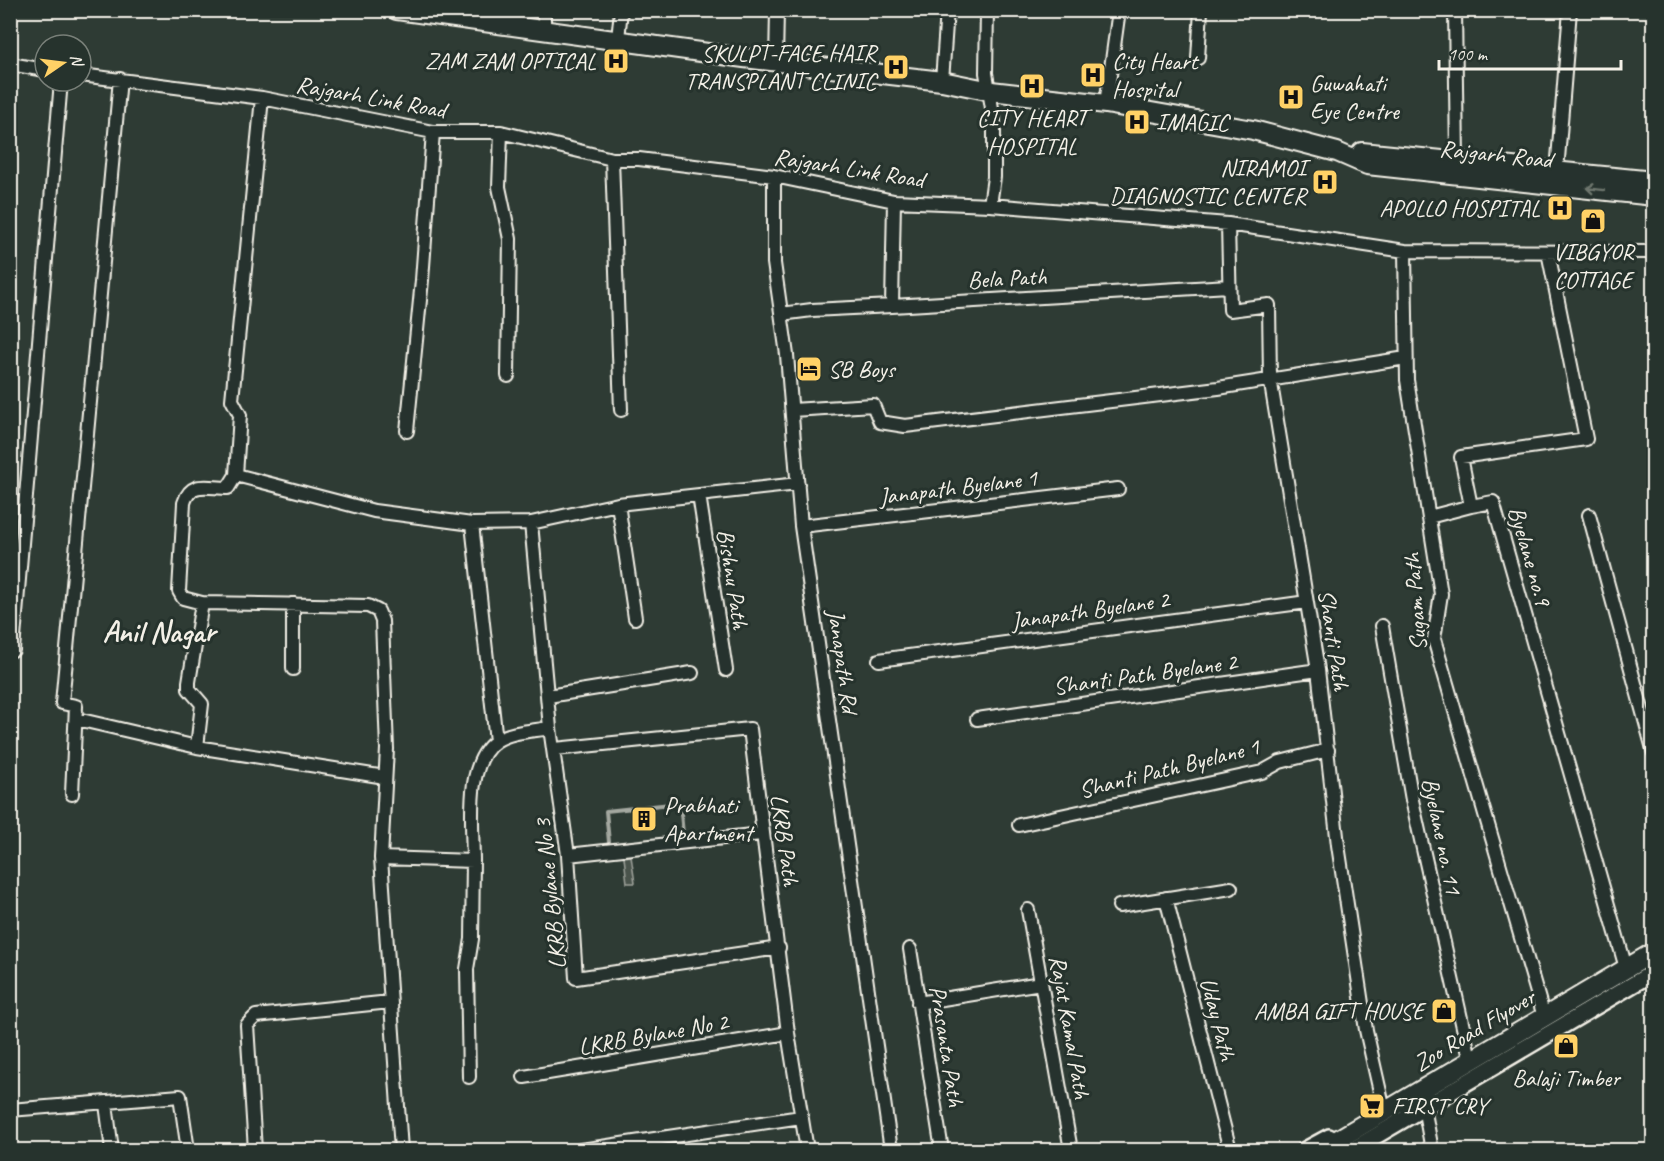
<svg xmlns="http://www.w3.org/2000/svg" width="1664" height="1161" font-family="Caveat,sans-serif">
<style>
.green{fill:#48524c;stroke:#9ea29a;stroke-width:1.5}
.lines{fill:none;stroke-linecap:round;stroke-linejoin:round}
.stream{stroke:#a4a8a0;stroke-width:4}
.minor-casing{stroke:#f4f1e8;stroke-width:16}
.tertiary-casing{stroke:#f4f1e8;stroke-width:20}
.secondary-casing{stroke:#f4f1e8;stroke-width:22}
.minor{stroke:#26332d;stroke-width:12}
.tertiary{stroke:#26332d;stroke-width:15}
.secondary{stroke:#26332d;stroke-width:18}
.oneway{stroke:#6e766e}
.labels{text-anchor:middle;stroke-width:6;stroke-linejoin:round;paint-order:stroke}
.poi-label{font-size:24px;fill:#f4f1e8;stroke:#26332d;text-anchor:start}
.street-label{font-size:24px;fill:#f4f1e8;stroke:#26332d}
.district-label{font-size:30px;font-weight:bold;fill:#f4f1e8;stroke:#26332d}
</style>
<rect width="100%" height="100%" fill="#2e3b34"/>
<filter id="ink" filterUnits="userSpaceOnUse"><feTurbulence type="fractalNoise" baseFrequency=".0167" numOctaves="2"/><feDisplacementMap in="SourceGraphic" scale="12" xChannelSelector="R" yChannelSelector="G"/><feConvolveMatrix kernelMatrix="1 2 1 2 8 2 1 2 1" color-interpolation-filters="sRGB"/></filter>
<g filter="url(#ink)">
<path class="green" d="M631,856l4,27h-8l-3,-26z"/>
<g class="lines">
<path class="stream" d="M609,842l-3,-31 74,-8 3,31"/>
<g class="minor-casing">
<path id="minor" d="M544,10v18
M987,10l-1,63 8,47v57l-4,28
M1455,10l2,150
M618,39l3,-29
M1198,58l3,-48
M776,62l1,-52
M10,64l35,6
M81,75l181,23 171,34h68l111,27h27l135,17 120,25 96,4 238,19 177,27 249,1
M942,81l5,-71
M262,98l-30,302 8,15 -4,60 138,36 98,13 59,-1 87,-19 180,-20
M1106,104l13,-94
M501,132l-2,55 11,52 -2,137
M612,159l9,251
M1555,169l3,-10 12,-149
M774,176v87l13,92 14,171 90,624
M894,201l-2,105 337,-20
M1228,224l2,86 39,-5 1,73 48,292 20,175 28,185 17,75
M1405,251l2,129 34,214 -7,45 108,371
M1548,252l38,187 -125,18 10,49 22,-4 131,459
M781,314l31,-4 80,-4
M792,410l81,-5 7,17 25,4 313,-38 188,-30
M407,431l15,-151 11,-148
M236,475l-8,13c-21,0 -37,-8 -44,15l-5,88 4,7 19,5 166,3 10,5 4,10 5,128 -6,109 20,292
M699,495l27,175
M618,504l17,114
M1589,515l65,238
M1429,517l42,-11
M531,523l19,205 18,127 8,123 203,-30
M472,524l24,217
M801,526l317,-37
M293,604v65
M1382,626l30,174 57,254
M13,650l48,-569
M879,660l428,-58
M548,696l144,-23
M77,719l120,28 188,30
M977,719l341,-49
M197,747l5,-43 -13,-15v-7l13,-79
M555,749l195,-20 38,304 19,117
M72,794l4,-88 -14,-3 58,-624
M1019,825l243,-53 18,-10 48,-12
M568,855l193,-21
M381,858l92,3c0,-35 -9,-97 23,-120 14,-10 38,-10 54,-13
M1166,898l64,252
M1119,906l112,-18
M1028,910l43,240
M910,949l32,201
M918,1003l123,-20
M469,1077l-2,-108 5,-30 1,-78
M524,1077l264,-44
M106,1104l6,46
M1424,1107l8,43
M10,1110l170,-14 8,54
M255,1150l-8,-125 9,-9 134,-14
M581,1150l220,-33"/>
</g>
<g class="tertiary-casing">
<path id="tertiary" d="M1305,1150l24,-13
M1352,1150l302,-178"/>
</g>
<g class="secondary-casing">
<path id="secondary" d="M397,10l347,48 198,23 49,10 115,13 147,26 84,22 30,13 287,31
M1362,152l292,29
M1320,1150l334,-198"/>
</g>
<use href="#minor" class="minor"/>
<use href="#tertiary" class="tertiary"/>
<use href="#secondary" class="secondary"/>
</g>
<defs><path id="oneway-shaft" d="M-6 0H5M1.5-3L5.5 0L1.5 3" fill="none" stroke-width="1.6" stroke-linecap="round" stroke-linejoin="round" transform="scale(1.5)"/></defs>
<use class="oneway" href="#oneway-shaft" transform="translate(1595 189) rotate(-173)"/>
</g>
<defs>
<g id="hospital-square" transform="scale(1.35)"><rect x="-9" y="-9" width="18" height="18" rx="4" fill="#ffd166" stroke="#26332d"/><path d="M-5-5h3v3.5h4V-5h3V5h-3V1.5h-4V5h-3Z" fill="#111"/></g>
<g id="shop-square" transform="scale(1.35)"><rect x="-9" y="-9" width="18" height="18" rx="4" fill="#ffd166" stroke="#26332d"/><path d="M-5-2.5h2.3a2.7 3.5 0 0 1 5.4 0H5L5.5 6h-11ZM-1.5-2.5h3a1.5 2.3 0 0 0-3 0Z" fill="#111"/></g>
<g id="hotel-square" transform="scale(1.35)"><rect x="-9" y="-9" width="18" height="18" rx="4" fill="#ffd166" stroke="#26332d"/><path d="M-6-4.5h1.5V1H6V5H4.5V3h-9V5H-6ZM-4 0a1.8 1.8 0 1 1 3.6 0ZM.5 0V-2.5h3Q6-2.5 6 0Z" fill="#111"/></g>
<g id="building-square" transform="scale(1.35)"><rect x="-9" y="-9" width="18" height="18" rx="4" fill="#ffd166" stroke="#26332d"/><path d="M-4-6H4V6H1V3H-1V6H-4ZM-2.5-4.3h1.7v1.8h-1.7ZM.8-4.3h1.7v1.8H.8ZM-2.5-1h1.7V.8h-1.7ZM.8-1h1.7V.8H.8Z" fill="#111"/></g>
<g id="supermarket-square" transform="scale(1.35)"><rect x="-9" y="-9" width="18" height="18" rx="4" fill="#ffd166" stroke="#26332d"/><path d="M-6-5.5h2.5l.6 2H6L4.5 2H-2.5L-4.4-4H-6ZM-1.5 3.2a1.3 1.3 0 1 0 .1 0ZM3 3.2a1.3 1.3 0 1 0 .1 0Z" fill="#111"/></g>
</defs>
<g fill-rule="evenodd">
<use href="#hospital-square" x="616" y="61"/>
<use href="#hospital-square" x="896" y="67"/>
<use href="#hospital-square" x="1093" y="75"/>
<use href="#hospital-square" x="1032" y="86"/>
<use href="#hospital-square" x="1291" y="97"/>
<use href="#hospital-square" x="1137" y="122"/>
<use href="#hospital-square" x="1325" y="182"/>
<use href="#hospital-square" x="1560" y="208"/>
<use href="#shop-square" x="1593" y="221"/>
<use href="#hotel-square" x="809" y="369"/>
<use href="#building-square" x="644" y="819"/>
<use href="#shop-square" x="1444" y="1011"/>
<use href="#shop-square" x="1566" y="1046"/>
<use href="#supermarket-square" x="1372" y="1106"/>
</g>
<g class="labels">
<g class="poi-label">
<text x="876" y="61" text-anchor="end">SKULPT-FACE HAIR<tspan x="876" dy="28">TRANSPLANT CLINIC</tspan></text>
<text x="596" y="69" text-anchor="end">ZAM ZAM OPTICAL</text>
<text x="1112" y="69">City Heart<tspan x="1112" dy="28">Hospital</tspan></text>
<text x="1310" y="91">Guwahati<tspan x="1310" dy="28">Eye Centre</tspan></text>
<text x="1032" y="126" text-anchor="middle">CITY HEART<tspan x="1032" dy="28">HOSPITAL</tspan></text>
<text x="1156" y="130">IMAGIC</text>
<text x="1306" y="176" text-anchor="end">NIRAMOI<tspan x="1306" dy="28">DIAGNOSTIC CENTER</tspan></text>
<text x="1540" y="216" text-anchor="end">APOLLO HOSPITAL</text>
<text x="1593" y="260" text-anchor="middle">VIBGYOR<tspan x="1593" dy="28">COTTAGE</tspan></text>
<text x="828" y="377">SB Boys</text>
<text x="664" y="813">Prabhati<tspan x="664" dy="28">Apartment</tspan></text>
<text x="1424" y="1019" text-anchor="end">AMBA GIFT HOUSE</text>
<text x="1566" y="1086" text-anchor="middle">Balaji Timber</text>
<text x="1392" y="1114">FIRST CRY</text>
</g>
<g class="street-label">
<text transform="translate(371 97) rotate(10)" y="8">Rajgarh Link Road</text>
<text transform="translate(1496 154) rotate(6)" y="8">Rajgarh Road</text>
<text transform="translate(849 168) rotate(9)" y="8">Rajgarh Link Road</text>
<text transform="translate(1007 278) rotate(-3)" y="8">Bela Path</text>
<text transform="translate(958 487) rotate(-7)" y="8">Janapath Byelane 1</text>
<text transform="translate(1530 556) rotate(74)" y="8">Byelane no.9</text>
<text transform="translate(733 579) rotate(81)" y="8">Bishnu Path</text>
<text transform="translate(1415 602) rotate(-94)" y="8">Sugam Path</text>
<text transform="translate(1090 610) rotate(-8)" y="8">Janapath Byelane 2</text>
<text transform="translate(1334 640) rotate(81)" y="8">Shanti Path</text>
<text transform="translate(843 661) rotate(82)" y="8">Janapath Rd</text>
<text transform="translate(1145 674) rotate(-8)" y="8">Shanti Path Byelane 2</text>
<text transform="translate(1169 768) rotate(-14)" y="8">Shanti Path Byelane 1</text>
<text transform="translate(1442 836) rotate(78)" y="8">Byelane no. 11</text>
<text transform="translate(785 840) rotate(82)" y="8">LKRB Path</text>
<text transform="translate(550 894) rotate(-96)" y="8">LKRB Bylane No 3</text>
<text transform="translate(1218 1019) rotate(76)" y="8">Uday Path</text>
<text transform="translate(1070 1027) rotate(80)" y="8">Rajat Kamal Path</text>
<text transform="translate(1474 1030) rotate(-31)" y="8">Zoo Road Flyover</text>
<text transform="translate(653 1034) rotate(-10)" y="8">LKRB Bylane No 2</text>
<text transform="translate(947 1046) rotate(81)" y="8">Prasanta Path</text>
</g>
<g class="district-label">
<text x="159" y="642">Anil Nagar</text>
</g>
</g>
<rect width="1664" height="1161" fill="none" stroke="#26332d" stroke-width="36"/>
<rect x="18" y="18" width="1628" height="1125" fill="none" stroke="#f4f1e8" stroke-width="2" filter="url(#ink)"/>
<g transform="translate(63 63) rotate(76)"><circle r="28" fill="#26332d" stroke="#787f78" stroke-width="1.5"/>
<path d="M0-4.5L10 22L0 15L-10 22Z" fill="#ffd166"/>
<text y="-9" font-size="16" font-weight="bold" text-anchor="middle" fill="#f4f1e8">N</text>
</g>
<path d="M1439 60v9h182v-9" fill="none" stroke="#f4f1e8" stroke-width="3"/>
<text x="1448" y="60" font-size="18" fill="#f4f1e8" stroke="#26332d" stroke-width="4.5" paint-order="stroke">100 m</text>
</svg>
